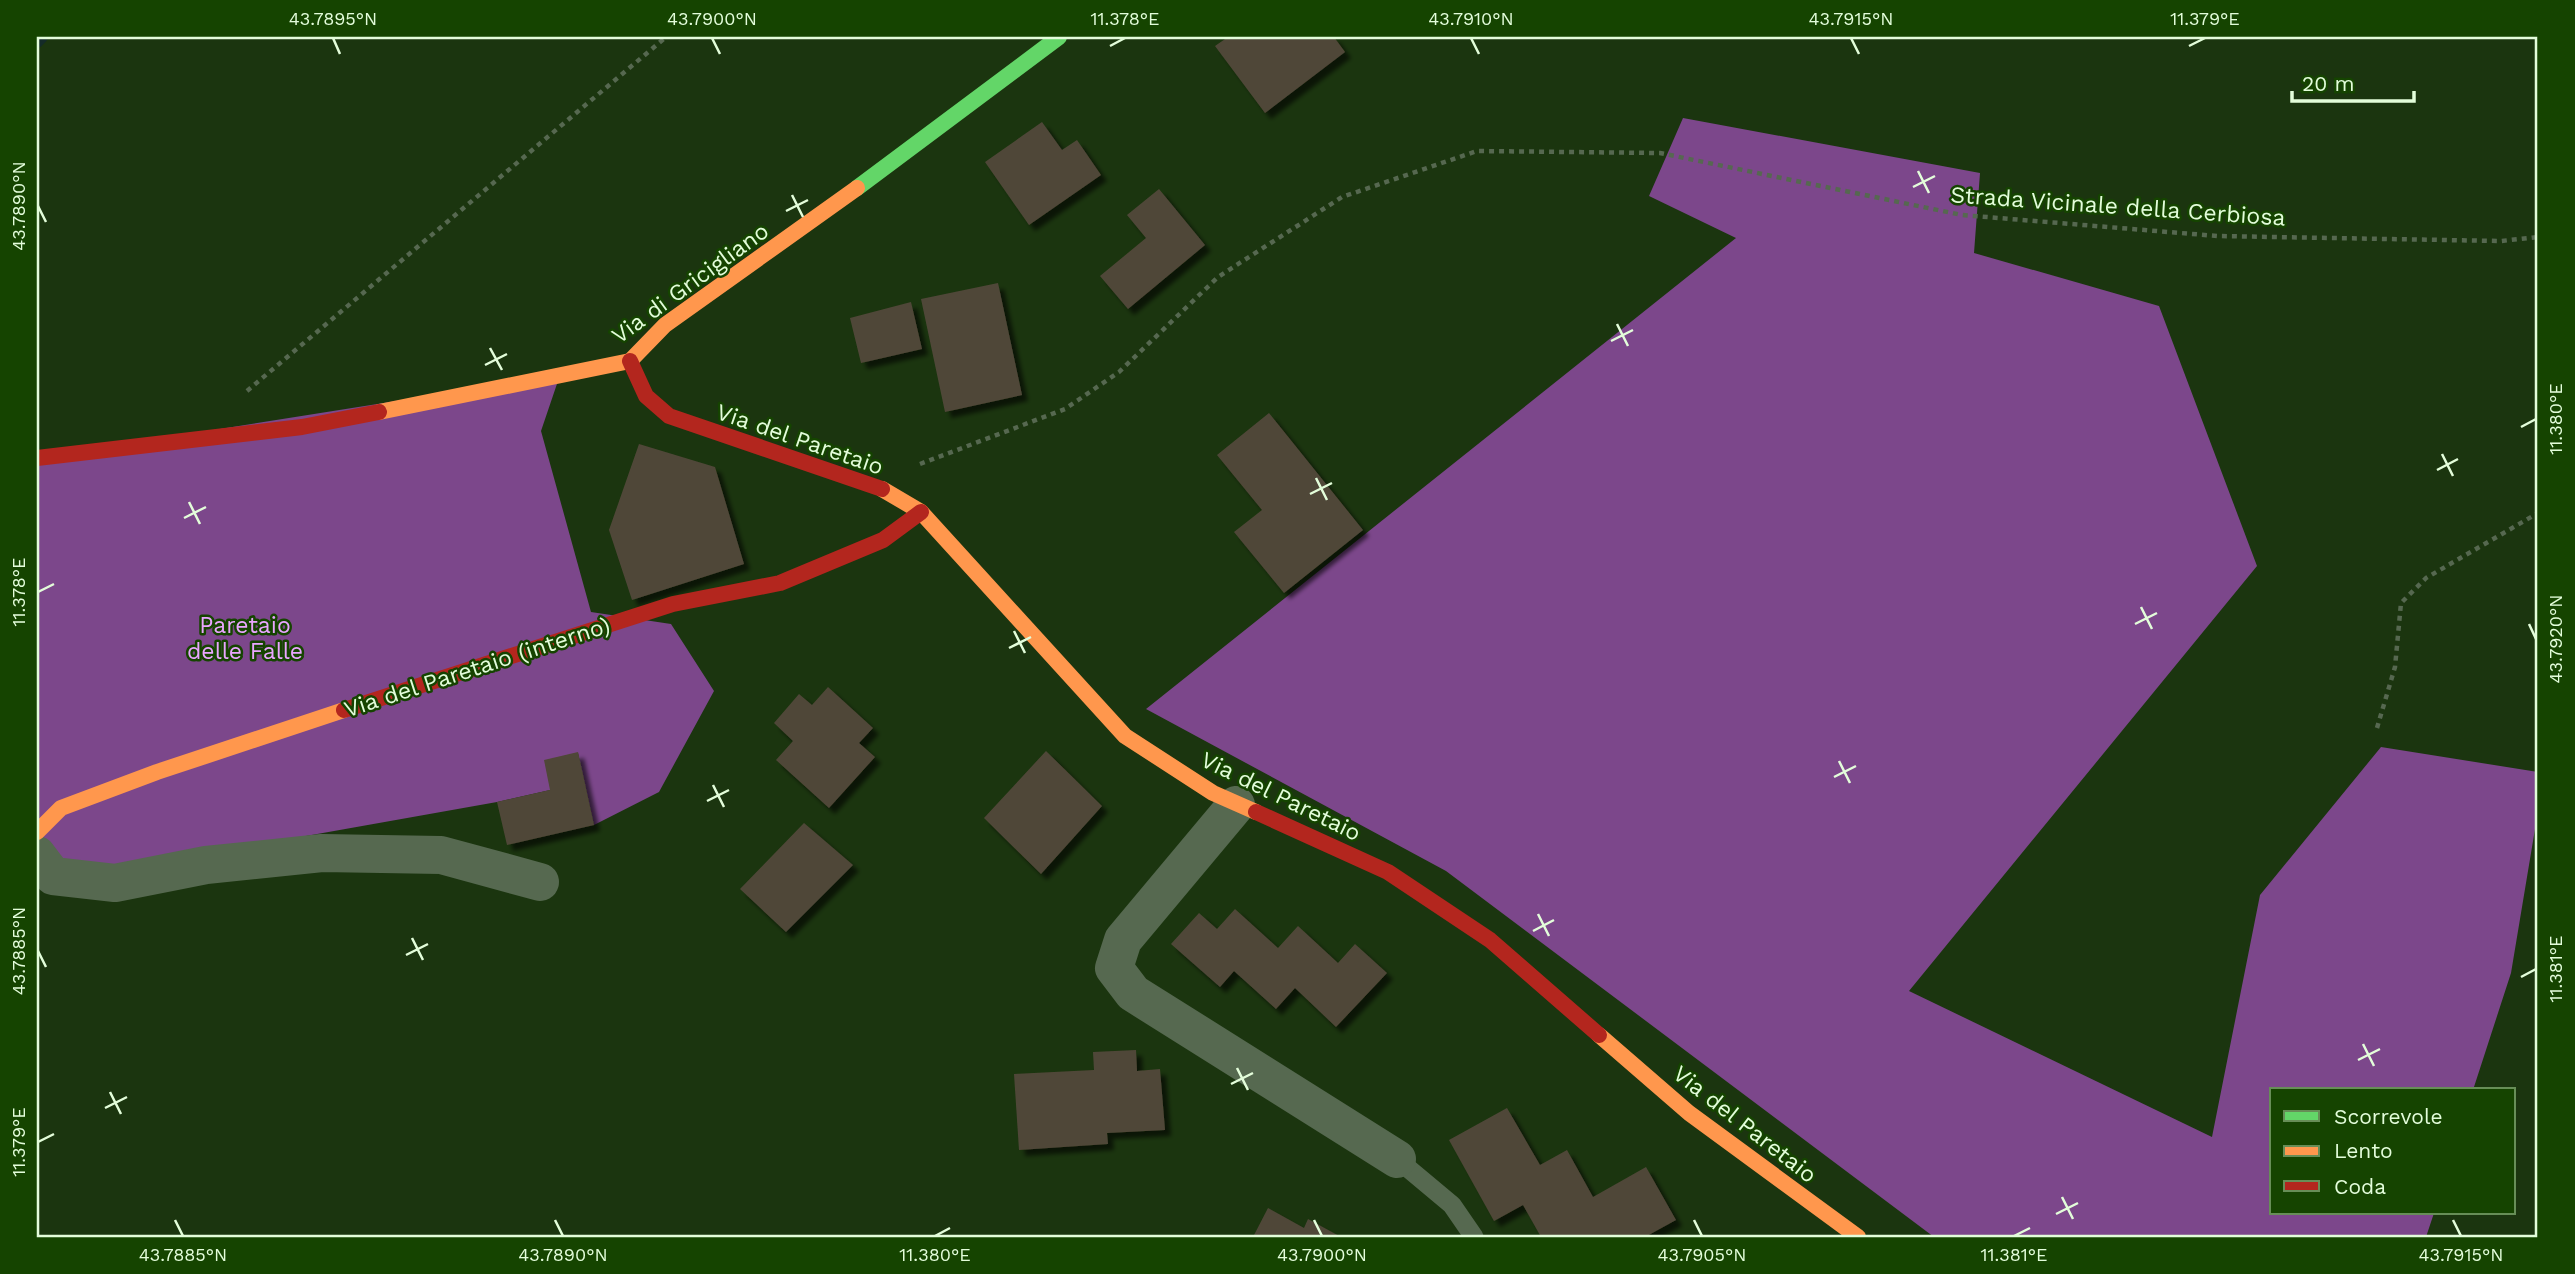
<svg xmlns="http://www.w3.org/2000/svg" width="2575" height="1274" font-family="'Work Sans',sans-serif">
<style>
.forest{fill:#7c478b}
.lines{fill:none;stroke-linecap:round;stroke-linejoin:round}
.stream{stroke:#142b28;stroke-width:12}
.building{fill:#504738;filter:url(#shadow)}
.path{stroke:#566850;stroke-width:4.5;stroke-dasharray:5 5;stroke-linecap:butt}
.lane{stroke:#566950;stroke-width:19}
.street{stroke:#566950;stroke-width:38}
.fast{stroke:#63d668;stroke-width:16}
.slow{stroke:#ff974d;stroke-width:16}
.jam{stroke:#b3261e;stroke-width:16}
.ticks{fill:none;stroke:#e3fdda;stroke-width:2.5}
.labels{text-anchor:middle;stroke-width:5;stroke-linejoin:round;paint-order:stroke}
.street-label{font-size:23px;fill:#e3fdda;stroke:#154400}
.park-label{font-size:23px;fill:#eaa6ff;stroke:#154400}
.neatline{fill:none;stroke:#e3fdda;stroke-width:2.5}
.ticks-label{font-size:18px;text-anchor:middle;fill:#e3fdda}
</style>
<defs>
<filter id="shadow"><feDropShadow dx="6" dy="6" stdDeviation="2" flood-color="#0009"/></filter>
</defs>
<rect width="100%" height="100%" fill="#1b350f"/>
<path class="forest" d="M1683,118l297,55 -6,80 185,53 98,260 -348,425 303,146 48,-242 121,-148 157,25v39l-27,162 -38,117h-201v123h162l-8,24h-492l-488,-366 -300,-162 590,-471 -87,-42z
M560,375l-19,56 50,181 80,12 43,67 -55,101 -65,33 -16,-72 -28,37 -53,12 -427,76 -33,-14v-406z"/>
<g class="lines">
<path class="stream" d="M37,42l5,-5"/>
</g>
<path class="building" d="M1228,37h106l11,15 -80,61 -50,-67z
M1042,122l20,28 15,-10 24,35 -72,50 -44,-63z
M1159,189l46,56 -77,64 -28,-33 46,-38 -19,-23z
M998,283l24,112 -77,17 -24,-113z
M911,302l11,47 -61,14 -11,-45z
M1269,413l94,117 -79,63 -50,-61 28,-22 -45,-55z
M639,444l76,23 29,97 -112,36 -23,-70z
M828,687l45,41 -14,15 16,14 -46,51 -53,-48 17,-19 -19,-18 25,-29 13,11z
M1046,751l56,55 -61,68 -57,-56z
M578,752l16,73 -87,20 -10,-43 53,-12 -6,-30z
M804,823l49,42 -67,67 -46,-43z
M1235,909l43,39 20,-22 40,37 17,-19 32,29 -51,54 -41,-39 -19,21 -42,-38 -14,16 -49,-43 28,-31 18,16z
M1136,1050l1,21 23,-2 5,61 -58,3 1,11 -89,6 -5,-76 80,-4 -1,-18z
M1507,1108l33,57 27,-15 26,47 53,-30 30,53 -31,17h-104l-18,-32 -29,16 -45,-81z
M1268,1208l36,20 4,-9 33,18h-88z"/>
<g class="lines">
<path class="path" d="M247,391l419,-354
M920,464l145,-55 54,-37 99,-95 124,-80 135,-46 183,2 302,62 255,21 284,5 37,-4
M2377,728l18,-61 6,-64 25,-25 112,-65"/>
<path class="lane" d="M1397,1159l55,46 22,32"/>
<path class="street" d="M1236,805l-113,135 -9,28 19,25 264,166
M37,855l16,21 62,7 91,-18 116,-12 119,2 99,27"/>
<path class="fast" d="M857,188l202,-151"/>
<path class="slow" d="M379,412l251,-51 35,-36 192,-137
M882,489l39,23 204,224 88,57 43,19
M37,832l24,-24 96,-36 187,-62
M1599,1035l90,78 169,124"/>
<path class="jam" d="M630,361l16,35 23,20 213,73
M37,458l265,-31 77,-15
M344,710l329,-106 107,-21 103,-43 38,-28
M1256,812l132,60 102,68 109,95"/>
</g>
<path class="ticks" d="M333,38l7,16M712,38l8,16M1471,38l8,16M1851,38l8,16M1110,46l15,-8M2189,46l16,-8M1918,171l11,22M1913,187l22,-11M792,195l11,22M38,206l8,16M786,211l22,-11M1617,324l11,22M1611,341l22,-11M490,348l12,22M485,365l22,-11M2521,427l15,-8M2442,454l11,22M2437,470l21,-11M1316,478l11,22M1310,494l22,-11M189,502l11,22M184,518l22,-11M38,592l16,-8M2141,607l11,22M2135,624l22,-11M2529,624l7,15M1014,631l11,22M1009,648l22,-11M1839,761l11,22M1834,777l22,-11M713,785l11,22M707,801l22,-11M1538,914l11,22M1533,931l21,-11M412,938l11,22M38,951l8,16M406,955l22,-11M2521,977l15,-8M2363,1044l11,22M2358,1060l22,-11M1237,1068l11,22M1231,1084l22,-11M110,1092l11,22M105,1108l22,-11M38,1142l16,-8M2062,1197l11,22M2056,1214l22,-11M175,1220l8,16M555,1220l8,16M1314,1220l8,16M1694,1220l8,16M2453,1220l8,16M935,1236l15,-8M2014,1236l16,-8"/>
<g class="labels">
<g class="street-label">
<text transform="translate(2118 206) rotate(4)" y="8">Strada Vicinale della Cerbiosa</text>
<text transform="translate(690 283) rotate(-36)" y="8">Via di Gricigliano</text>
<text transform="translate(800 439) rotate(19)" y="8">Via del Paretaio</text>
<text transform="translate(477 667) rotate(-18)" y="8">Via del Paretaio (interno)</text>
<text transform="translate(1281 796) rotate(26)" y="8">Via del Paretaio</text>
<text transform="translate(1745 1124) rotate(38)" y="8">Via del Paretaio</text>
</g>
<g class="park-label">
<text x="245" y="633">Paretaio<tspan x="245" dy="26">delle Falle</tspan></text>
</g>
</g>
<rect width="2575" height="1274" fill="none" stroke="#154400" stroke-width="77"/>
<rect x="2270" y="1088" width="245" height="126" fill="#154400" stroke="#678e57" stroke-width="2"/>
<rect x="2284" y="1111" width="35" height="10" fill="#63d668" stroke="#678e57" stroke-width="2"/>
<text x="2334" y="1124" font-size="21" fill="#e3fdda">Scorrevole</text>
<rect x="2284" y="1146" width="35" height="10" fill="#ff974d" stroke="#678e57" stroke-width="2"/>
<text x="2334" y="1158" font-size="21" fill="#e3fdda">Lento</text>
<rect x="2284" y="1181" width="35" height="10" fill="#b3261e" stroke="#678e57" stroke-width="2"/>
<text x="2334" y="1194" font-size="21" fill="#e3fdda">Coda</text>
<path d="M2292 91v10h122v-10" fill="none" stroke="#e3fdda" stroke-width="3.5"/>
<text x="2302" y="91" font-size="21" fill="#e3fdda" stroke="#154400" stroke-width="5" paint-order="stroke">20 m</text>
<rect x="38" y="38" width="2498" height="1198" class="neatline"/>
<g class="ticks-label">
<text x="333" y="25">43.7895°N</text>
<text x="712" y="25">43.7900°N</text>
<text x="1125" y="25">11.378°E</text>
<text x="1471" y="25">43.7910°N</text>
<text x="1851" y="25">43.7915°N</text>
<text x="2205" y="25">11.379°E</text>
<text transform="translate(19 206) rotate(-90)" y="6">43.7890°N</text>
<text transform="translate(2556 419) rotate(-90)" y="6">11.380°E</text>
<text transform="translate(19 592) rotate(-90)" y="6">11.378°E</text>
<text transform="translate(2556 639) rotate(-90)" y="6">43.7920°N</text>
<text transform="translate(19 951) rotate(-90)" y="6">43.7885°N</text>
<text transform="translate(2556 969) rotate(-90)" y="6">11.381°E</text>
<text transform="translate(19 1142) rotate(-90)" y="6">11.379°E</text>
<text x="183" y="1261">43.7885°N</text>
<text x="563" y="1261">43.7890°N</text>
<text x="935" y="1261">11.380°E</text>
<text x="1322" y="1261">43.7900°N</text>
<text x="1702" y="1261">43.7905°N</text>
<text x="2014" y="1261">11.381°E</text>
<text x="2461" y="1261">43.7915°N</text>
</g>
</svg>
